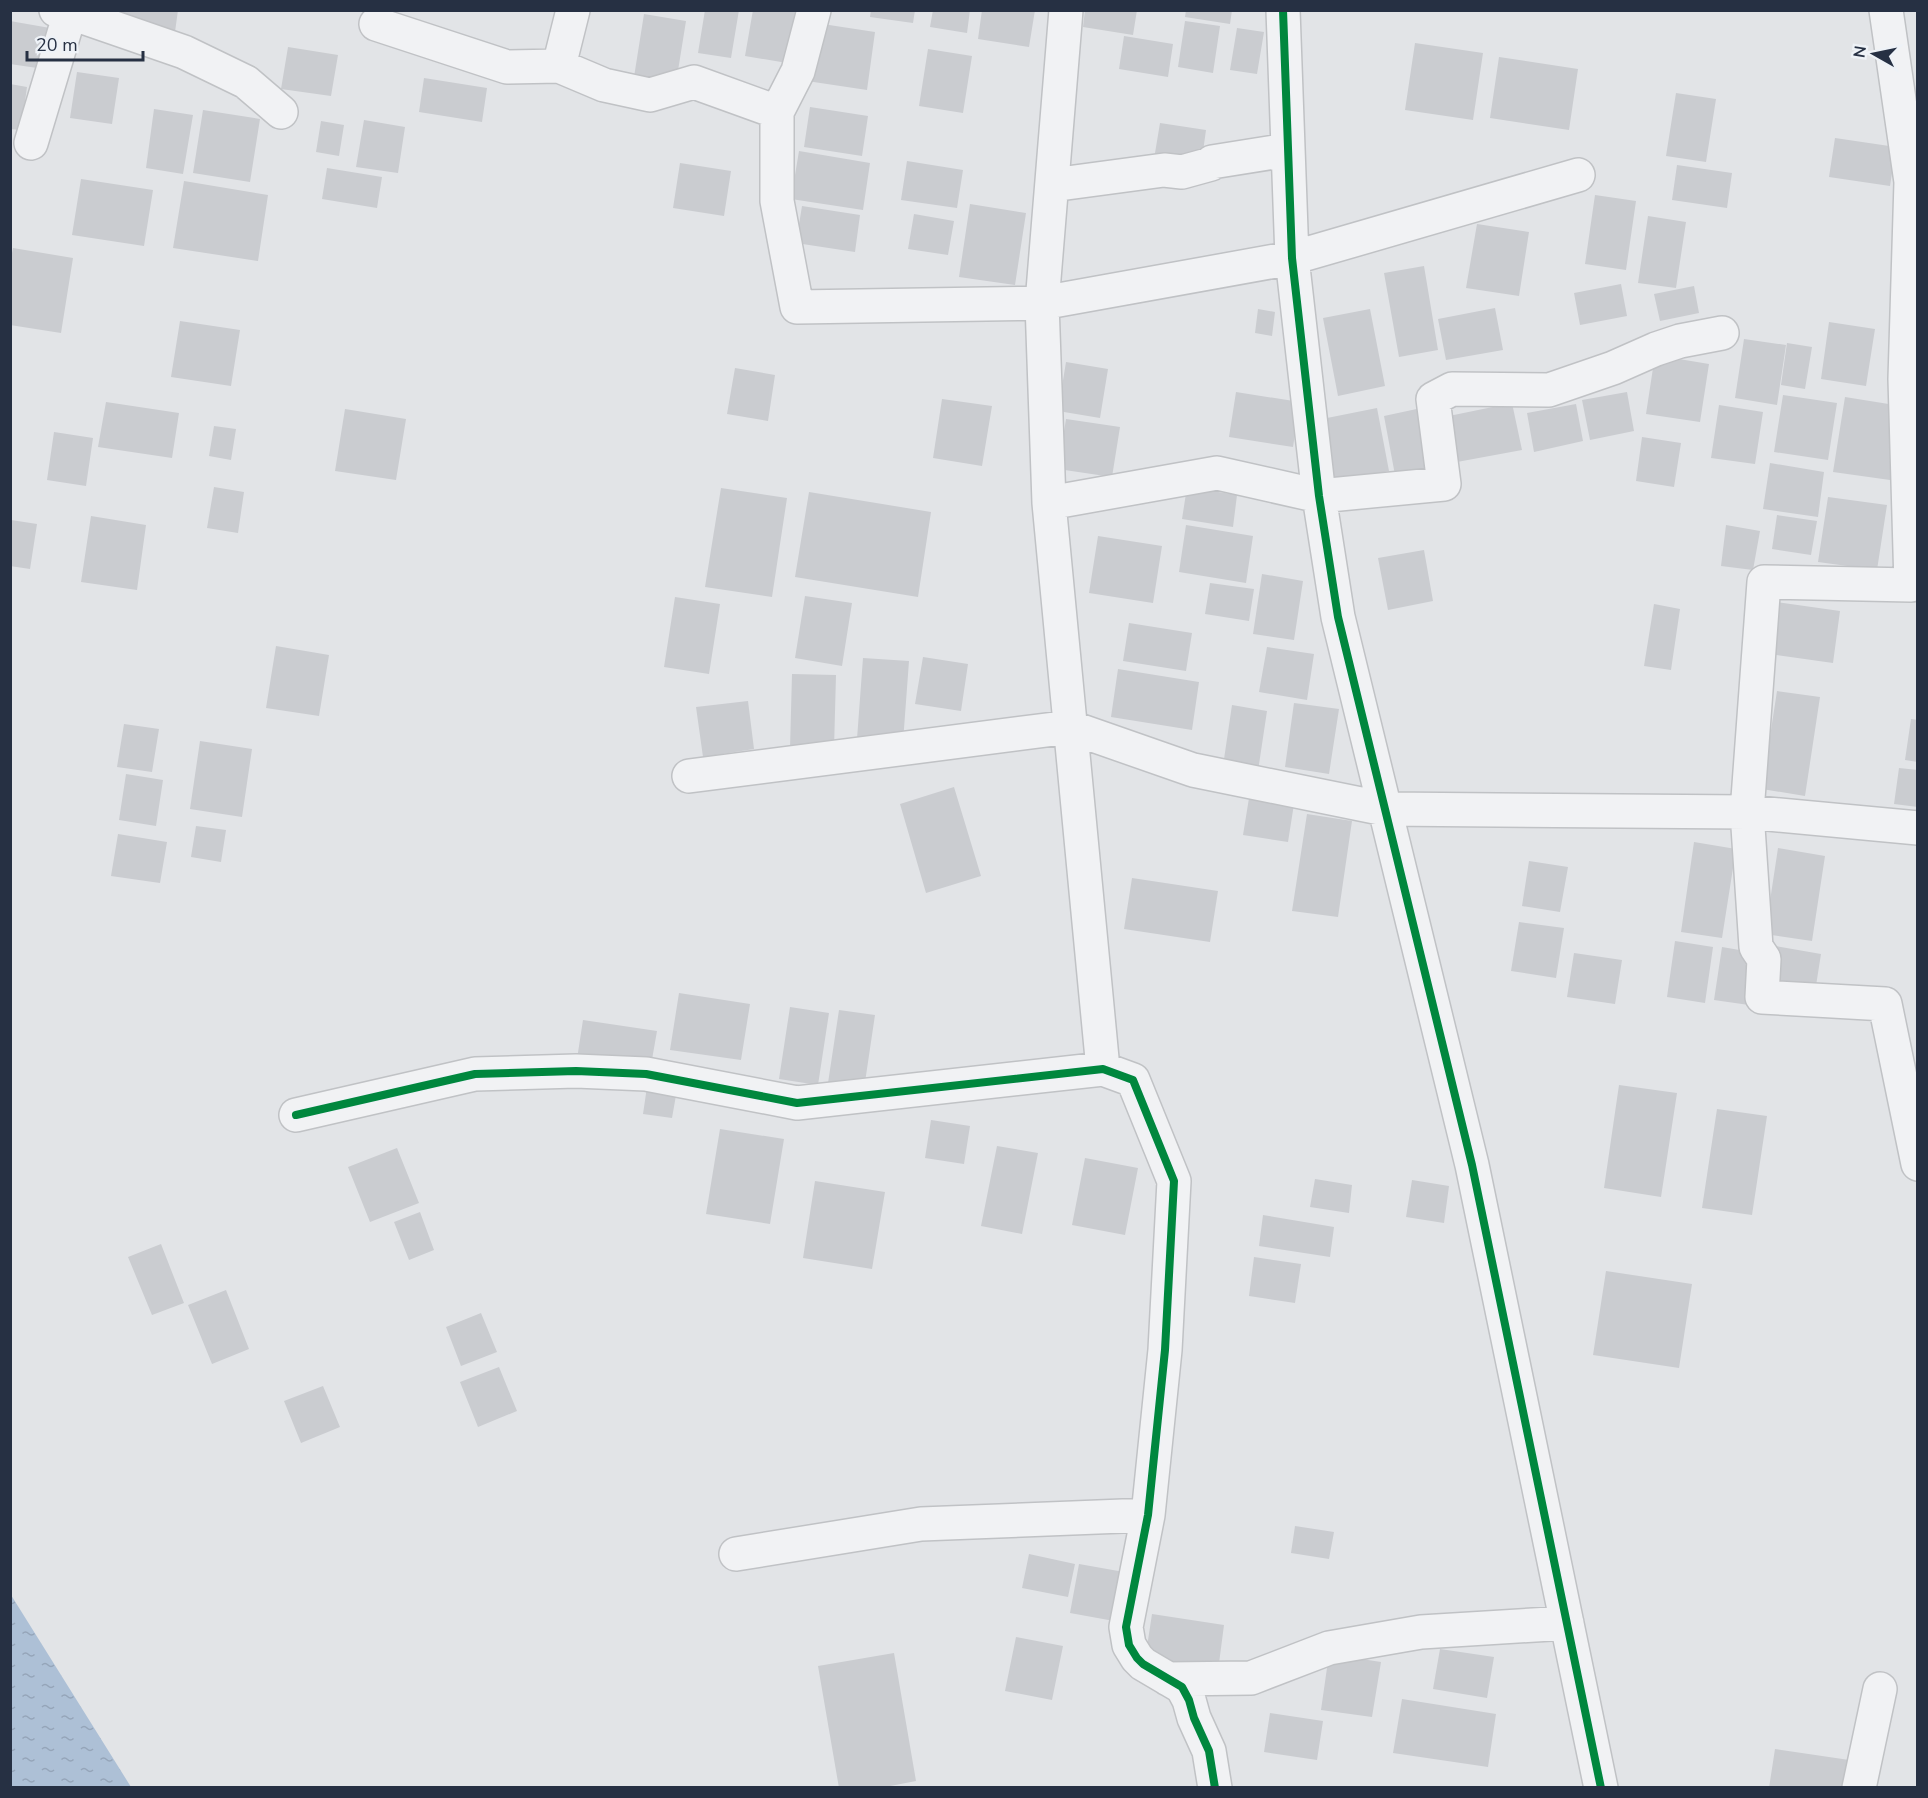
<svg xmlns="http://www.w3.org/2000/svg" width="1928" height="1798" font-family="'Nunito Sans',sans-serif">
<style>
.water{fill:url(#water-ripples)}
.building{fill:#caccd0}
.lines{fill:none;stroke-linecap:round;stroke-linejoin:round}
.street-casing{stroke:#c0c2c5;stroke-width:36}
.street{stroke:#f1f2f4;stroke-width:33}
.cycleway-casing{stroke:#eef2f7;stroke-width:11}
.cycleway{stroke:#00873e;stroke-width:8}
</style>
<defs>
<pattern id="water-ripples" width="26" height="14" patternUnits="userSpaceOnUse" patternTransform="scale(1.5)"><rect width="26" height="14" fill="#adc0d6"/><path d="M2 4q2-2 4 0t4 0M15 11q2-2 4 0t4 0" fill="none" stroke="#95a5b9"/></pattern>
</defs>
<rect width="100%" height="100%" fill="#e2e4e7"/>
<path class="water" d="M10,1595h1l120,192h-120z"/>
<path class="building" d="M114,10h64l-3,22z
M705,10h34l-8,48 -33,-5z
M753,10l48,2 -8,52 -48,-8z
M871,10h44l-2,13 -43,-6z
M933,10h37l-3,23 -37,-6z
M982,10h53l-6,37 -51,-8z
M1085,10h52l-4,25 -50,-8z
M1186,10h46l-2,14 -45,-7z
M644,14l42,7 -10,62 -42,-6z
M10,21l40,7 -6,41 -34,-5z
M1185,21l35,5 -7,47 -35,-6z
M816,23l59,9 -8,58 -60,-9z
M1237,28l27,4 -7,42 -27,-4z
M1124,36l49,8 -5,33 -49,-8z
M1415,43l68,10 -10,67 -68,-10z
M288,47l50,8 -7,41 -50,-7z
M928,49l44,7 -9,57 -44,-7z
M1499,57l79,12 -9,61 -79,-12z
M77,72l42,6 -7,46 -42,-6z
M424,78l63,10 -5,34 -63,-10z
M10,84l17,3 -6,43 -11,-1z
M1676,93l40,6 -10,63 -40,-6z
M810,107l58,9 -6,40 -58,-9z
M154,109l39,6 -10,59 -37,-6z
M203,110l57,9 -10,63 -57,-9z
M364,120l41,7 -7,46 -42,-6z
M321,121l23,4 -5,31 -23,-4z
M1160,123l46,7 -5,36 -47,-7z
M1835,138l61,9 -6,39 -61,-9z
M799,151l71,12 -7,47 -72,-11z
M907,161l56,9 -6,38 -56,-8z
M680,163l51,8 -7,45 -51,-8z
M1677,165l55,8 -5,35 -55,-8z
M327,168l55,9 -5,31 -55,-9z
M81,179l72,11 -9,56 -72,-11z
M184,181l84,14 -10,66 -85,-13z
M1595,195l41,6 -10,69 -41,-6z
M970,204l56,9 -11,72 -56,-8z
M802,206l58,9 -5,37 -59,-9z
M914,214l40,7 -6,34 -40,-6z
M1648,216l38,6 -10,66 -38,-5z
M1477,224l52,8 -10,64 -53,-8z
M13,248l60,10 -12,75 -51,-8v-62z
M1424,266l14,84 -39,7 -15,-84z
M1621,284l6,32 -47,9 -6,-32z
M1694,286l5,27 -39,8 -6,-27z
M1495,308l8,42 -57,10 -8,-41z
M1258,309l17,3 -3,24 -17,-3z
M1370,309l15,77 -47,10 -15,-78z
M180,321l60,9 -9,56 -60,-9z
M1829,322l46,7 -9,57 -45,-7z
M1744,339l42,6 -9,60 -42,-7z
M1787,343l25,4 -7,42 -24,-4z
M1655,355l54,9 -9,58 -54,-8z
M1066,362l42,7 -8,49 -42,-7z
M735,368l40,7 -7,46 -41,-7z
M1236,392l64,10 -7,45 -64,-10z
M1627,392l7,39 -44,9 -8,-40z
M1783,395l54,8 -9,57 -54,-8z
M1845,397l56,9 -11,74 -57,-8z
M942,399l50,7 -10,60 -49,-8z
M106,402l73,11 -7,45 -74,-11z
M1512,403l10,47 -65,12 -8,-46z
M1576,404l7,37 -49,11 -7,-39z
M1719,405l44,7 -8,52 -44,-6z
M1426,407l12,59 -43,9 -11,-59z
M1377,408l12,63 -59,12 -13,-63z
M345,409l61,10 -10,61 -61,-9z
M1066,419l54,8 -8,50 -54,-8z
M214,426l22,3 -5,31 -22,-4z
M54,432l39,6 -7,48 -39,-6z
M1642,437l39,6 -7,44 -38,-6z
M1770,463l54,9 -6,45 -55,-8z
M214,487l30,5 -6,41 -31,-5z
M1187,487l50,8 -4,32 -51,-8z
M721,488l66,10 -15,99 -67,-10z
M809,492l122,20 -13,85 -123,-20z
M1828,497l59,8 -10,65 -59,-8z
M1777,515l40,6 -6,34 -39,-6z
M91,516l55,9 -9,65 -56,-8z
M11,520l26,4 -7,45 -20,-3z
M1186,525l67,11 -7,47 -67,-11z
M1726,525l34,6 -7,39 -32,-4z
M1098,536l64,10 -9,57 -64,-10z
M1424,550l9,51 -45,9 -10,-52z
M1262,574l41,7 -9,59 -41,-6z
M1210,583l44,6 -5,32 -44,-7z
M805,596l47,7 -10,63 -47,-8z
M675,597l45,7 -11,70 -45,-7z
M1777,602l63,9 -7,52 -64,-9z
M1654,604l26,5 -9,61 -27,-4z
M1129,623l63,10 -6,38 -63,-10z
M276,646l53,9 -10,61 -53,-8z
M1267,647l47,7 -7,46 -48,-8z
M923,657l45,7 -7,47 -46,-7z
M863,658l46,3 -6,81 -46,-3z
M1118,669l81,13 -7,48 -81,-13z
M792,674l44,1 -2,74h-44z
M1777,691l43,6 -15,99 -43,-7z
M748,701l6,48 -51,8 -7,-50z
M1294,703l45,6 -10,65 -44,-7z
M1232,705l35,6 -9,60 -35,-5z
M1911,719l7,1v42l-13,-2z
M124,724l35,5 -7,43 -35,-5z
M200,741l52,8 -10,68 -52,-8z
M1899,768l19,2v37l-24,-3z
M126,774l37,6 -7,46 -37,-6z
M954,787l27,89 -55,17 -26,-89z
M1249,798l45,6 -6,38 -45,-7z
M1307,814l45,7 -14,96 -46,-6z
M196,826l30,4 -5,32 -30,-5z
M118,834l49,8 -7,41 -49,-7z
M1694,842l42,7 -14,89 -41,-6z
M1778,848l47,8 -13,85 -47,-7z
M1529,861l39,6 -8,45 -38,-6z
M1132,878l86,13 -8,51 -86,-13z
M1519,922l45,6 -8,50 -45,-7z
M1675,941l38,6 -8,56 -38,-6z
M1775,946l46,8 -6,38 -46,-7z
M1722,947l35,6 -8,52 -35,-5z
M1574,953l48,7 -7,44 -48,-7z
M679,993l71,11 -9,56 -71,-10z
M790,1007l39,6 -11,72 -39,-6z
M839,1010l36,5 -11,74 -36,-6z
M583,1020l74,11 -7,40 -73,-12z
M648,1080l30,4 -6,34 -29,-4z
M1619,1085l58,8 -16,104 -57,-9z
M1717,1109l50,7 -15,99 -50,-7z
M931,1120l39,6 -6,38 -39,-6z
M720,1129l64,10 -14,85 -64,-10z
M997,1146l41,7 -16,81 -41,-8z
M397,1148l22,55 -49,19 -22,-55z
M1085,1158l53,10 -13,67 -53,-10z
M1315,1179l37,6 -3,28 -39,-6z
M1412,1180l37,6 -5,37 -38,-6z
M815,1181l70,11 -13,77 -69,-11z
M420,1212l14,38 -25,10 -15,-38z
M1263,1215l71,12 -4,30 -71,-11z
M161,1244l23,59 -32,12 -24,-58z
M1254,1257l47,7 -6,39 -46,-7z
M1606,1271l86,13 -13,84 -86,-13z
M226,1290l23,59 -37,15 -24,-59z
M481,1313l16,39 -36,14 -15,-39z
M499,1367l18,44 -39,16 -18,-45z
M323,1386l17,41 -39,16 -17,-42z
M1295,1526l39,6 -5,27 -38,-6z
M1029,1554l46,10 -7,33 -46,-9z
M1079,1564l45,8 -10,49 -44,-8z
M1152,1614l72,11 -6,46 -73,-11z
M1016,1637l47,9 -11,54 -47,-9z
M1440,1649l54,8 -7,41 -54,-9z
M894,1653l22,128 -36,7h-41l-21,-122z
M1329,1654l52,8 -9,55 -51,-7z
M1402,1699l94,15 -8,53 -95,-14z
M1270,1713l53,8 -6,39 -53,-8z
M1775,1749l81,12 -4,27h-83z"/>
<g class="lines">
<g class="street-casing">
<path id="street" d="M56,10l15,3 113,39 62,30 35,30
M573,10l-14,56 45,19 46,10 44,-13 83,30
M814,10l-16,61 -21,41v89l20,106 245,-4 24,-293
M1283,10l9,248 27,238 19,121 134,548 129,623
M1886,10l25,172 -6,197 6,206 -147,-3 -17,230 9,135 8,12 -2,38 123,7 33,160
M376,24l131,43 52,-1
M31,143l40,-133
M1052,185l112,-15 18,2 29,-8 1,-2 75,-12
M1049,503l168,-30 102,23 125,-12 -11,-85 19,-10 97,1 64,-22 43,-19 24,-8 42,-8
M689,776l381,-49 123,43 192,39 362,3 171,16
M1103,1069l-54,-566 -7,-200 250,-45 286,-83
M296,1115l179,-41 101,-3 70,3 151,29 306,-34 30,11 41,101 -9,169 -17,165 -22,112 3,18 8,13 6,6 39,23 7,13 5,18 15,33 6,37
M736,1554l185,-30 227,-9
M1168,1679l83,-1 78,-30 92,-16 146,-9
M1859,1788l21,-99"/>
</g>
<use href="#street" class="street"/>
<g class="cycleway-casing">
<path id="cycleway" d="M1283,10l9,248 27,238 19,121 134,548 129,623
M296,1115l179,-41 101,-3 70,3 151,29 306,-34 30,11 41,101 -9,169 -17,165 -22,112 3,18 8,13 6,6 39,23 7,13 5,18 15,33 6,37"/>
</g>
<use href="#cycleway" class="cycleway"/>
</g>
<rect width="1928" height="1798" fill="none" stroke="#263043" stroke-width="24"/>
<g transform="translate(1874 54) rotate(279)" stroke="#eef2f7" stroke-width="4.5" paint-order="stroke">
<path d="M0-4.5L10 22L0 15L-10 22Z" fill="#263043"/>
<text y="-9" font-size="16" font-weight="bold" text-anchor="middle" fill="#263043">N</text>
</g>
<path d="M27 51v9h116v-9" fill="none" stroke="#263043" stroke-width="3"/>
<text x="36" y="51" font-size="18" fill="#263043" stroke="#eef2f7" stroke-width="4.5" paint-order="stroke">20 m</text>
</svg>
